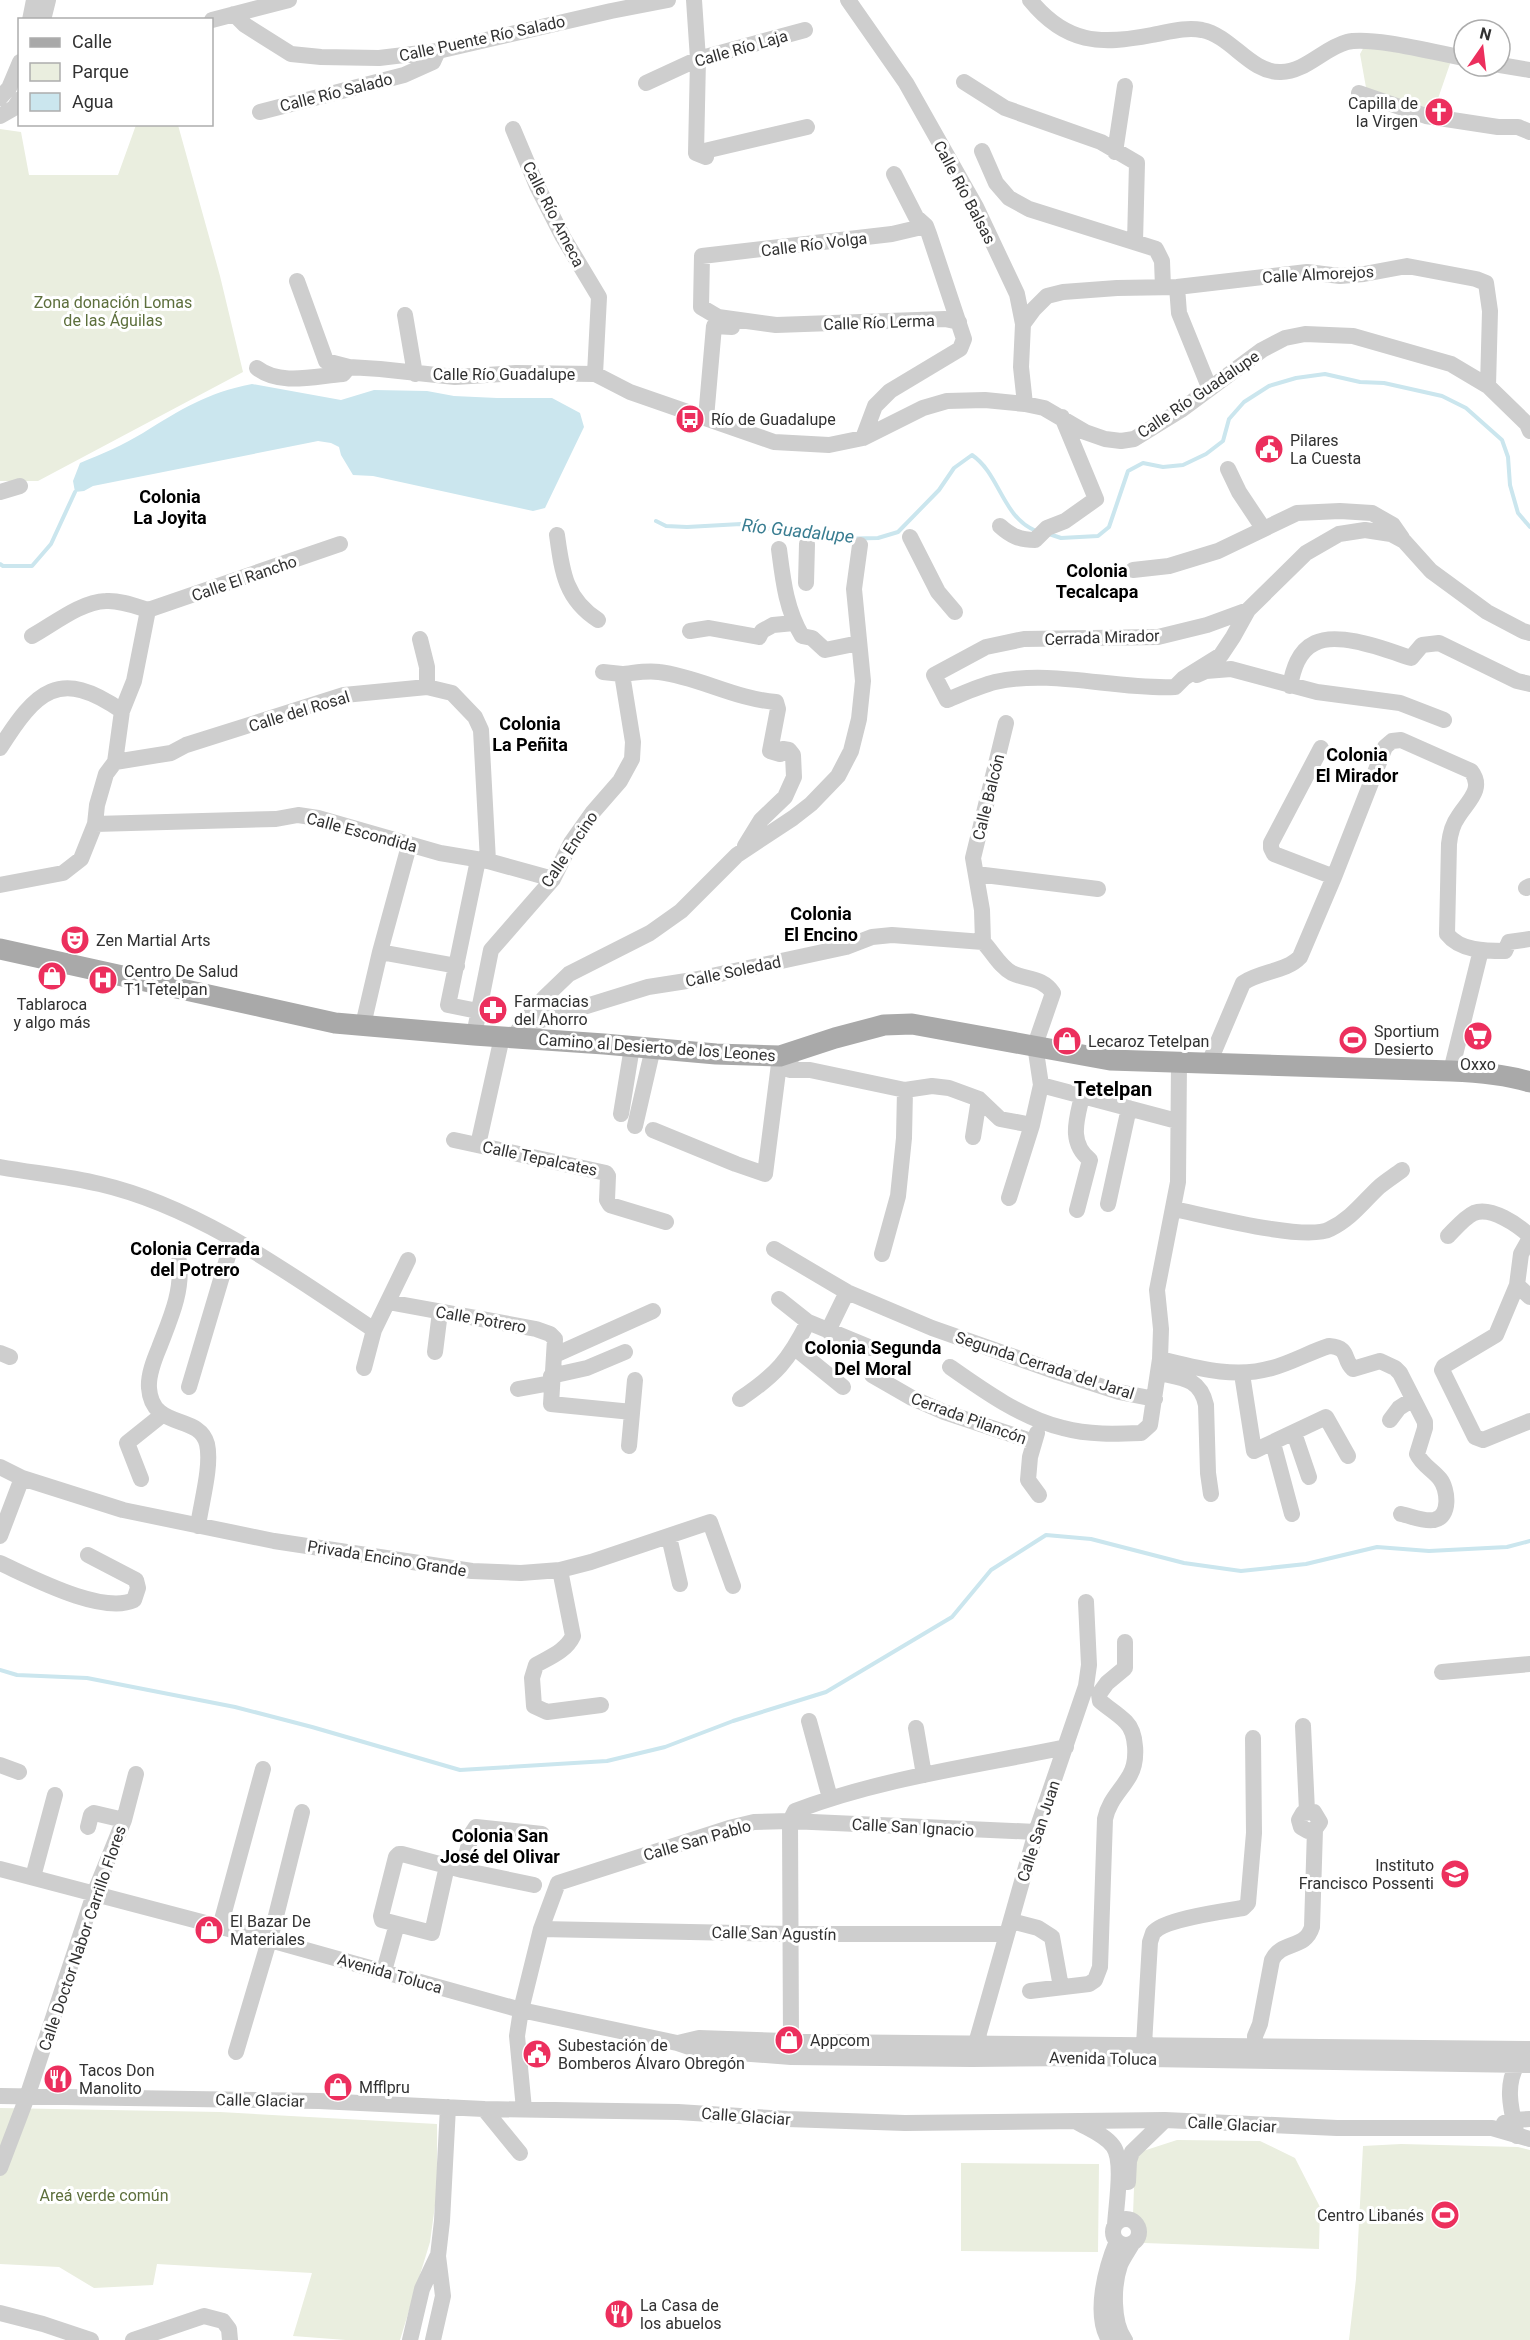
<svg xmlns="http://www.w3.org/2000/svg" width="1530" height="2340" font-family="Roboto,sans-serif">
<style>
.green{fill:#eaeedf}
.water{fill:#cbe6ee}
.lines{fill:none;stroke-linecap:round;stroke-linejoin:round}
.stream{stroke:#cbe6ee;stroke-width:4}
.minor{stroke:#cecece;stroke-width:16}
.major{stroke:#a9a9a9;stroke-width:21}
.labels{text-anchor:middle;stroke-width:6;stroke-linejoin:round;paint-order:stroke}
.street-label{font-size:16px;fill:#313131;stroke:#fff}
.poi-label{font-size:16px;fill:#313131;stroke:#fff;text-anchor:start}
.park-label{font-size:16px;fill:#5d6f3c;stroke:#fff}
.neighbourhood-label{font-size:18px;font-weight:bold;fill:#000;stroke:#fff}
.water-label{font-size:18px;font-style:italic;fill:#397d91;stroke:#fff}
.quarter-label{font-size:20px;font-weight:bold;fill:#000;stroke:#fff}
</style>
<rect width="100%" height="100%" fill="#fff"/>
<path class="green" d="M1366,43l86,15 -20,58 -65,-23 -7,-39z
M136,125h42l42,151 23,96 -205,109h-38v-352l21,3 8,43h89z
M0,2108l220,4 217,12v67l-7,51 -30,98h-54l-53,-4 19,-63 -155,-9 -4,21 -59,3 -35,-21 -59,-3z
M1177,2140l83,1 35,17 25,49 -1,42 -175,-6 -2,-24 -9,-4 2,-54 5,-9z
M1401,2144l117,3 12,3v190h-181l7,-61 7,-133z
M961,2163l138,1 -1,88 -137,-1z"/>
<path class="water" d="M252,384l89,16 33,-10 53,1 27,5 43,2h55l28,15 4,14 -39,81 -12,3 -160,-35 -20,-1 -12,-20 -2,-8 -8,-4 -13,-2 -225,45 -9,5 -9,1 -2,-11 7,-18c22,-9 43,-18 63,-30 39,-24 63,-40 109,-49z"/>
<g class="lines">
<path class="stream" d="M656,521l10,5 21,1 54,-3 92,15 45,-1 20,-6 41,-42 15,-22 18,-13c28,19 30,62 64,76
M1049,534l12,4 37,-2 11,-9 19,-56 15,-8 20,4 20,-2 23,-11 17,-13 6,-22 15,-17 25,-16 27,-8 29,-4 35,8 24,1 58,13 24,12 36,32 6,17 2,28 8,28 12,14
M0,564l3,2h29l19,-22 24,-52
M0,1670l17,5 70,3 148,29 77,20 148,43 147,-9 58,-14 68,-26 93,-29 126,-75 39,-47 55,-35 45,4 93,24 57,8 65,-7 71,-17 52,4 78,-4 23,-6"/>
<path class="minor" d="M694,0l4,59 -2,94 10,4
M848,0l58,83 70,124 41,87 6,30 -2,43 4,37
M1030,0c36,44 70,45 122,35 17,-3 33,-8 50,-5 30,6 48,43 79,42 24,0 43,-24 66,-30 24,-6 90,11 117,16
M234,14l11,11 46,29 30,3 58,1 59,-7 173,-40 57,-11
M30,20l4,-20
M43,20l5,-20
M212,20l77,-20
M1500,65l30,5
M964,82l41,26 96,34 36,21 -2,79
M646,83l52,-24 107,-29
M1359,93l67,23 72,11h20l12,5
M0,98l9,-10 11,-26
M260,112l144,-37 29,-13 5,-11
M0,116l14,-8 6,-9
M513,129l24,57 26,51 36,60 -4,77
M982,151l14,32 13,15 20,11 127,40 6,12 1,26
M1115,152l10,-66
M696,153l111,-26
M926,226l-34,8 -190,22 -1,51 17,10 58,8 169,-6 14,3
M297,281l29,80 23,6
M1177,287l2,26 30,74
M405,315l10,59
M1023,324l11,-15 13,-13 16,-4 54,-4 60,-1 130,-15 33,4 24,-2 43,-8 69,13 10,4 4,28 -2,75
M257,368c23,18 58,8 86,6l6,-7 31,2 75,8 61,-4 79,1 35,18 144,50 55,3 34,-7 60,-30 24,-7 38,-1 40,4 19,4 41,24 20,7 16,2 13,-2 47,-29 81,-60 23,-12 20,-4 48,2 98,28 37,22 39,38 3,7
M706,418l8,-92 18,1
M863,438l12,-32 15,-15 70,-42 4,-10 -35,-105 -3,-8 -10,-9 -22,-43
M1228,469l11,23 24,36
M0,492l20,-6
M1000,526c11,10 20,14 35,14l12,-12 18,-7 31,-22 -34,-82
M557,535c5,36 8,64 41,85
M910,537l28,55 17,20
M779,549c4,31 7,60 23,87l10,2 13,12 34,-7
M1133,570l36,-4 49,-15 79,-38 43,-2 32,2 21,12 9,13
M806,583l1,-39
M148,610l192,-66
M1248,610l-41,15 -49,12 -134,2 -38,8 -52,28 13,25c15,-6 32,-14 48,-18 57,-13 122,8 180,5l9,-9 37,-23 12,-18 15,-27 58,-57 33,-19 26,-4 26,4 13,7 27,30 56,41 36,19 7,2
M690,631l19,-3 50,9 3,-6 11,-6 21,-2
M420,639l7,28v20
M622,674c12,-1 25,-4 37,-2 40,5 76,27 117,30l2,7 -8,42 10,3 3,-5 6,1 4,5 1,22 -9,20 -24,23 -16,26
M1197,675l9,-4 25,-2 86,23 83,11 44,17
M1290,686c3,-16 8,-35 25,-43 24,-12 71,7 96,15l11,-13 17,-2 78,38 13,3
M0,748c36,-57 59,-81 122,-37
M1321,748l-50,95v5l3,6 60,23
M115,762l56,-9 15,-8 158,-50 83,-8 25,6 23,24 6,13 7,131
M95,824l181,-5 22,-4 20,3 122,35 48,8 65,18
M478,860l-30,145 30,6
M976,874l122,15
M0,885l63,-12 18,-14 14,-35 2,-19 9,-31 9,-12 7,-51 12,-30 14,-71c-13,-4 -28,-10 -42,-9 -26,1 -52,23 -74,35
M1526,888l4,-2
M983,942c9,9 17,25 29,31 15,7 30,4 41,20l-18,52 6,40 -9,40 -23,73
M983,942l-1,-32 -9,-52 33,-135
M380,952l77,14
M363,1025l17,-73 27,-99
M522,1026l126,-39 45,-7 153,-33 26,-10 20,-2 91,7
M474,1035l17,-85 62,-71 18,-36 22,-31 27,-31 12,-22 1,-17 -11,-68 -19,-2
M512,1038l32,-40 25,-24 81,-41 31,-22 56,-56 56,-37 18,-14 27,-28 13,-25 8,-32 4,-38 -9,-92 6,-44
M791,1053l-1,17h20l95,20 27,-4 17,2 30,11 21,20 32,6
M1209,1063l34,-80c17,-12 43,-11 57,-26l34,-80 51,-130 7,-6 9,-1 70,31c14,18 -4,31 -13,46 -6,8 -8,18 -9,27l-2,90c13,17 39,17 58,17l4,-9 21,-3
M1451,1071l30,-121
M1041,1085l136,36
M621,1114l11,-67
M635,1126l18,-78
M653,1130l83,34 29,10 15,-118
M973,1137l6,-38
M454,1140l152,33 2,3 -1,24 3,5 56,17
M478,1145l24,-108
M0,1167c33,6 67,9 100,17 99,23 190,90 274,146
M1108,1204l21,-96
M1174,1209c30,6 132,33 156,20 21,-10 33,-27 49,-42 7,-6 15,-11 23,-17
M1077,1210l13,-50c-22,-18 -13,-41 -8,-64
M1448,1236c7,-7 17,-19 26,-23 17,-7 44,12 56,23
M1530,1238l-9,16 -4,31 13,12
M774,1249l73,43 85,36 125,44 62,20 36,7
M882,1254l16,-58 6,-58 1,-48
M179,1261c4,31 -9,58 -20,87 -5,12 -11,27 -10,40 3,43 50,25 58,56 5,22 -6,59 -9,82
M1517,1285l-21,50 -52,31 -2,4 33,67 8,3 47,-19
M779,1299l29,23 63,26
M388,1302l148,27 14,5 5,5 -4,65 81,8
M828,1331l19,-39
M795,1348l48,39
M435,1352l5,-40
M0,1353l10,4
M555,1355l98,-44
M1160,1359c37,9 75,20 112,9 19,-5 38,-16 57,-22 22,2 13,13 24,23l27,-8 15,7 5,5 25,49v6l-8,26c5,11 16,16 23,25 8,10 11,38 -6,41 -10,2 -23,-4 -33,-6
M950,1367c34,24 72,51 113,61 26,7 52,6 78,5l9,-8 10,-66 1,-30 -4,-39 21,-108 1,-120
M364,1368l10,-38 34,-70
M1159,1373c23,5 41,5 47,32l2,68 3,21
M1242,1374l12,77 72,-34 22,39
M872,1375l40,23 32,14 90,30
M551,1376l36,-8 38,-16
M189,1387l44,-148
M518,1389l33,-6
M740,1399c36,-24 49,-39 68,-77
M1390,1420l9,-12 14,-9
M1037,1433l-7,24 -2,23 11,15
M1294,1433l15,44
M1273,1443l19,71
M629,1446l6,-66
M0,1467l22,11 101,32 151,31 198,30 49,2 39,-3 31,-8 119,-40 23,64
M141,1479l-14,-36 35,-28
M0,1536l22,-58
M669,1537l11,47
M0,1563c31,14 102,52 134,37l4,-12 -2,-8 -48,-25
M560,1570l13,66c-7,15 -23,21 -37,29l-4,13 2,28 13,6 54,-7
M1442,1672l88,-8
M809,1721l21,77
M1303,1726l4,85
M916,1728l8,47
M0,1765l19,7
M88,1827l3,-12 3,-2 30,7
M447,1866l-15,67 -50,-13 -1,-4 15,-59 3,-3h3l60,16 10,-37 4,-6 66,7
M0,1869l270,71 251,70 156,33 21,7 93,7 181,2 114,-1 444,7
M462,1870l72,15
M33,1877l22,-82
M1011,1921l27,7 14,9 9,50
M220,1927l43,-158
M541,1929l251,5h215
M384,1971l13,-47
M1030,1991l59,-7 6,-4 5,-13 5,-148c4,-19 16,-28 25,-44 8,-14 7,-42 -4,-53 -8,-8 -18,-14 -26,-21l-1,-7 8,-11 18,-15v-26
M791,2041l-1,-220 5,-10c87,-33 180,-45 271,-64
M678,2043l21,-5 116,4 715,7
M1144,2045l6,-103c1,-3 2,-6 3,-9 10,-14 73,-22 90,-25l5,-5 6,-70 -1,-95
M236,2052l38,-128 28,-112
M973,2054l63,-222 50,-146 3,-21 -3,-63
M1255,2057v-21l5,-12 12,-64c10,-20 33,-10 40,-33l3,-98 5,-7 -6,-10 -11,1 -4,7 2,7 7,4 7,-2
M1517,2065c-13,22 -5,47 0,71
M0,2096l319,5 165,8 194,3 109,7 118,4 260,-3 172,8h155l38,11
M484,2109l36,44
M524,2109l-7,-73 4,-26 20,-81 17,-46 171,-55 25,-6 36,-1 246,11
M1077,2122c12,7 28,13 36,24 11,14 3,60 2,79
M1504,2123l10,-3 16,-1
M0,2168l27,-71 67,-203 30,-74 12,-46
M1128,2182l1,-21 3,-9 33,-32
M1113 2232a13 13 0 1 1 26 0a13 13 0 1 1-26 0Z
M0,2313l43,11 48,16
M133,2340l71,-24 19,5 6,8 1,11
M410,2340l12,-51 15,-32
M433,2340l10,-44 -5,-40 4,-35 6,-114
M1109,2340c-16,-26 -3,-73 8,-99
M1125,2340c-13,-17 -12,-55 -5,-75 3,-7 8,-14 12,-21"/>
<path class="major" d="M0,949l335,74 139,12 130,9 112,10 64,2 55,-18 49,-13 28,-1 198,36 341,11c27,1 53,3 79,11"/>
</g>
<defs>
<g id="church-disc" transform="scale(1.5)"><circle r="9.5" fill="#ec2f5d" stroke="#fff"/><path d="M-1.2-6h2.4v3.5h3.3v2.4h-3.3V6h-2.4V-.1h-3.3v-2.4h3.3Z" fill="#fff"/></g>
<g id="bus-disc" transform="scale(1.5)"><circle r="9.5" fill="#ec2f5d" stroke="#fff"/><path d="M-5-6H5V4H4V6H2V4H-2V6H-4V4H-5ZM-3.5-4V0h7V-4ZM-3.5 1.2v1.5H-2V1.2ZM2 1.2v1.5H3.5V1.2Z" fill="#fff"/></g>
<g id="civic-disc" transform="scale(1.5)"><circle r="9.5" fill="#ec2f5d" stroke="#fff"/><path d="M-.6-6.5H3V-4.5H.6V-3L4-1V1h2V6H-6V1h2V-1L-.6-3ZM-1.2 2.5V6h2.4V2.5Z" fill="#fff"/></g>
<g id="theatre-disc" transform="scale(1.5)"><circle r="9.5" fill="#ec2f5d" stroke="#fff"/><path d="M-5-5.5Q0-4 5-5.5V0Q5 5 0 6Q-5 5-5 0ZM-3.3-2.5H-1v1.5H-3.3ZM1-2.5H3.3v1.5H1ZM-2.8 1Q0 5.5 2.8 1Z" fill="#fff"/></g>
<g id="shop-disc" transform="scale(1.5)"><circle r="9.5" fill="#ec2f5d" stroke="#fff"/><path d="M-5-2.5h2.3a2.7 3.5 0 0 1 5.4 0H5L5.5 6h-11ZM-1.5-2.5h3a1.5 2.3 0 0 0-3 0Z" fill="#fff"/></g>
<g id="hospital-disc" transform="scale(1.5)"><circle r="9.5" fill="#ec2f5d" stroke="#fff"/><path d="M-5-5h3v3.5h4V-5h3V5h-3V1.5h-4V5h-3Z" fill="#fff"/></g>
<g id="pharmacy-disc" transform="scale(1.5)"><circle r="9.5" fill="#ec2f5d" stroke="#fff"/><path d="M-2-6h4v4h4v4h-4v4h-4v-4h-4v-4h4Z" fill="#fff"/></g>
<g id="supermarket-disc" transform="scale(1.5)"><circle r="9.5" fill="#ec2f5d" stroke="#fff"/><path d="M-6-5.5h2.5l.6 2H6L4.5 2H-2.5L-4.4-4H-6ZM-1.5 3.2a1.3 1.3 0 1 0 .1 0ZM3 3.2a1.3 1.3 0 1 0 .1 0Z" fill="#fff"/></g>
<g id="stadium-disc" transform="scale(1.5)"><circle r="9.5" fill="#ec2f5d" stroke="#fff"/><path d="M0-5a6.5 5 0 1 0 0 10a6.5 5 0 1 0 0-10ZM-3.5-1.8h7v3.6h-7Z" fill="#fff"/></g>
<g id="school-disc" transform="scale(1.5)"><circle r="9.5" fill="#ec2f5d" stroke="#fff"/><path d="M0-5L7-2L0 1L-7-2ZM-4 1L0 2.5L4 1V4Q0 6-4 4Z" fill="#fff"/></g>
<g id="restaurant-disc" transform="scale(1.5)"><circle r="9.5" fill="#ec2f5d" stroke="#fff"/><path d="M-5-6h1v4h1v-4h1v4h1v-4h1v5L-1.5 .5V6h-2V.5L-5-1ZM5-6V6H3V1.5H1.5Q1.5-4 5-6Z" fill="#fff"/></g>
</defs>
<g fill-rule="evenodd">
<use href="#church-disc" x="1439" y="112"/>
<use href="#bus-disc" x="690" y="419"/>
<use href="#civic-disc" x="1269" y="449"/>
<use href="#theatre-disc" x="75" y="940"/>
<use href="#shop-disc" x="52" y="976"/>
<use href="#hospital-disc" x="103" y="980"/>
<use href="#pharmacy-disc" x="493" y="1010"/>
<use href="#supermarket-disc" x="1478" y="1036"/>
<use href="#stadium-disc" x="1353" y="1040"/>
<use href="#shop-disc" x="1067" y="1041"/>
<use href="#school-disc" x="1455" y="1874"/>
<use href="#shop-disc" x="209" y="1930"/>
<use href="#shop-disc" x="789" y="2040"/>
<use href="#civic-disc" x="537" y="2054"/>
<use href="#restaurant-disc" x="58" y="2079"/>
<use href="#shop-disc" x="338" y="2087"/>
<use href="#stadium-disc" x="1445" y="2215"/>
<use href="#restaurant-disc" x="619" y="2314"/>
</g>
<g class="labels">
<g class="street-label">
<text transform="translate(482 38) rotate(-12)" y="6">Calle Puente Río Salado</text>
<text transform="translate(741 48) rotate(-16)" y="6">Calle Río Laja</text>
<text transform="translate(336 92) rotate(-14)" y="6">Calle Río Salado</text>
<text transform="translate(965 192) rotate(62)" y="6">Calle Río Balsas</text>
<text transform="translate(554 214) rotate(63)" y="6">Calle Río Ameca</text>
<text transform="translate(814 244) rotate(-7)" y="6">Calle Río Volga</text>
<text transform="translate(1318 274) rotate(-3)" y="6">Calle Almorejos</text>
<text transform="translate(879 322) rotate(-2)" y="6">Calle Río Lerma</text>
<text x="504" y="380">Calle Río Guadalupe</text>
<text transform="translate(1198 394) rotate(-34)" y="6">Calle Río Guadalupe</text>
<text transform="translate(244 578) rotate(-19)" y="6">Calle El Rancho</text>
<text transform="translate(1102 637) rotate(-2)" y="6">Cerrada Mirador</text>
<text transform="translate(299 711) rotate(-17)" y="6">Calle del Rosal</text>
<text transform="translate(988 797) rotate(-76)" y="6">Calle Balcón</text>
<text transform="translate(362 832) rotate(15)" y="6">Calle Escondida</text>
<text transform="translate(569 849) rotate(-56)" y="6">Calle Encino</text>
<text transform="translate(733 971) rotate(-12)" y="6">Calle Soledad</text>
<text transform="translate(657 1047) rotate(4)" y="6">Camino al Desierto de los Leones</text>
<text transform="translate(540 1158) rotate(12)" y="6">Calle Tepalcates</text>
<text transform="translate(481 1319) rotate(10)" y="6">Calle Potrero</text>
<text transform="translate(1045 1365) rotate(18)" y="6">Segunda Cerrada del Jaral</text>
<text transform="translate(969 1418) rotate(20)" y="6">Cerrada Pilancón</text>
<text transform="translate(387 1558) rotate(9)" y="6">Privada Encino Grande</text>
<text transform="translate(913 1827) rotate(3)" y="6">Calle San Ignacio</text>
<text transform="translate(1038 1831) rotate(-72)" y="6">Calle San Juan</text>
<text transform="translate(697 1840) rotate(-16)" y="6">Calle San Pablo</text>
<text transform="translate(774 1933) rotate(1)" y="6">Calle San Agustín</text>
<text transform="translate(82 1938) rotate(-71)" y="6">Calle Doctor Nabor Carrillo Flores</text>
<text transform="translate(390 1973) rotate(16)" y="6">Avenida Toluca</text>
<text transform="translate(1103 2058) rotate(1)" y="6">Avenida Toluca</text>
<text transform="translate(260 2100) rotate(1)" y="6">Calle Glaciar</text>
<text transform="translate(746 2116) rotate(4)" y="6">Calle Glaciar</text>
<text transform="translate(1232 2124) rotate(3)" y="6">Calle Glaciar</text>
</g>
<g class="poi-label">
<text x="1418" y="109" text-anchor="end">Capilla de<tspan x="1418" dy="18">la Virgen</tspan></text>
<text x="711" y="425">Río de Guadalupe</text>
<text x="1290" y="446">Pilares<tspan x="1290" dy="18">La Cuesta</tspan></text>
<text x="96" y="946">Zen Martial Arts</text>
<text x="124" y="977">Centro De Salud<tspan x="124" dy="18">T1 Tetelpan</tspan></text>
<text x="514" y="1007">Farmacias<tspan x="514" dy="18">del Ahorro</tspan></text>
<text x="52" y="1010" text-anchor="middle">Tablaroca<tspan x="52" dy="18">y algo más</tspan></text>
<text x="1374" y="1037">Sportium<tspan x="1374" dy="18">Desierto</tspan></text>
<text x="1088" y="1047">Lecaroz Tetelpan</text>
<text x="1478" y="1070" text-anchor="middle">Oxxo</text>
<text x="1434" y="1871" text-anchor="end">Instituto<tspan x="1434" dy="18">Francisco Possenti</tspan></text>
<text x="230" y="1927">El Bazar De<tspan x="230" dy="18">Materiales</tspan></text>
<text x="810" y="2046">Appcom</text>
<text x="558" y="2051">Subestación de<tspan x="558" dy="18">Bomberos Álvaro Obregón</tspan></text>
<text x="79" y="2076">Tacos Don<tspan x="79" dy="18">Manolito</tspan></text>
<text x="359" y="2093">Mfflpru</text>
<text x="1424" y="2221" text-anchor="end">Centro Libanés</text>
<text x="640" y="2311">La Casa de<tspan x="640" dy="18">los abuelos</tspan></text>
</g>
<g class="park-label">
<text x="113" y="308">Zona donación Lomas<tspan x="113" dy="18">de las Águilas</tspan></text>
<text x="104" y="2201">Areá verde común</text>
</g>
<g class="neighbourhood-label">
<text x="170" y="503">Colonia<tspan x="170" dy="21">La Joyita</tspan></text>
<text x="1097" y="577">Colonia<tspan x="1097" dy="21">Tecalcapa</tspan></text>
<text x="530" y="730">Colonia<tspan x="530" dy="21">La Peñita</tspan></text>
<text x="1357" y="761">Colonia<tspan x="1357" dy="21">El Mirador</tspan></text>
<text x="821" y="920">Colonia<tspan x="821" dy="21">El Encino</tspan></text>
<text x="195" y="1255">Colonia Cerrada<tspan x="195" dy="21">del Potrero</tspan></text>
<text x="873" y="1354">Colonia Segunda<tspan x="873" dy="21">Del Moral</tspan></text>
<text x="500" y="1842">Colonia San<tspan x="500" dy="21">José del Olivar</tspan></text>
</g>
<g class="water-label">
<text transform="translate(798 531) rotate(6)" y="6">Río Guadalupe</text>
</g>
<g class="quarter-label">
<text x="1113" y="1096">Tetelpan</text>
</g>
</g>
<rect x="18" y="18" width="195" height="108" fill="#ffffff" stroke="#adadad" stroke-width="1.5"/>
<rect x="30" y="38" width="30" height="9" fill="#a9a9a9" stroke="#adadad" stroke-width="1.5"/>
<text x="72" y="48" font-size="18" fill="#313131">Calle</text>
<rect x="30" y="63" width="30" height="18" fill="#eaeedf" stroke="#adadad" stroke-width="1.5"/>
<text x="72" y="78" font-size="18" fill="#313131">Parque</text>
<rect x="30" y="93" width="30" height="18" fill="#cbe6ee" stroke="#adadad" stroke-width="1.5"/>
<text x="72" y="108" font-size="18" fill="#313131">Agua</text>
<g transform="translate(1482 48) rotate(14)"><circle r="28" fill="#ffffff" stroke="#adadad" stroke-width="1.5"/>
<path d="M0-4.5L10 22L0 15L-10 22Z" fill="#ec2f5d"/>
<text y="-9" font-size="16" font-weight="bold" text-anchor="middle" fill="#313131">N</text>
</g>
</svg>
